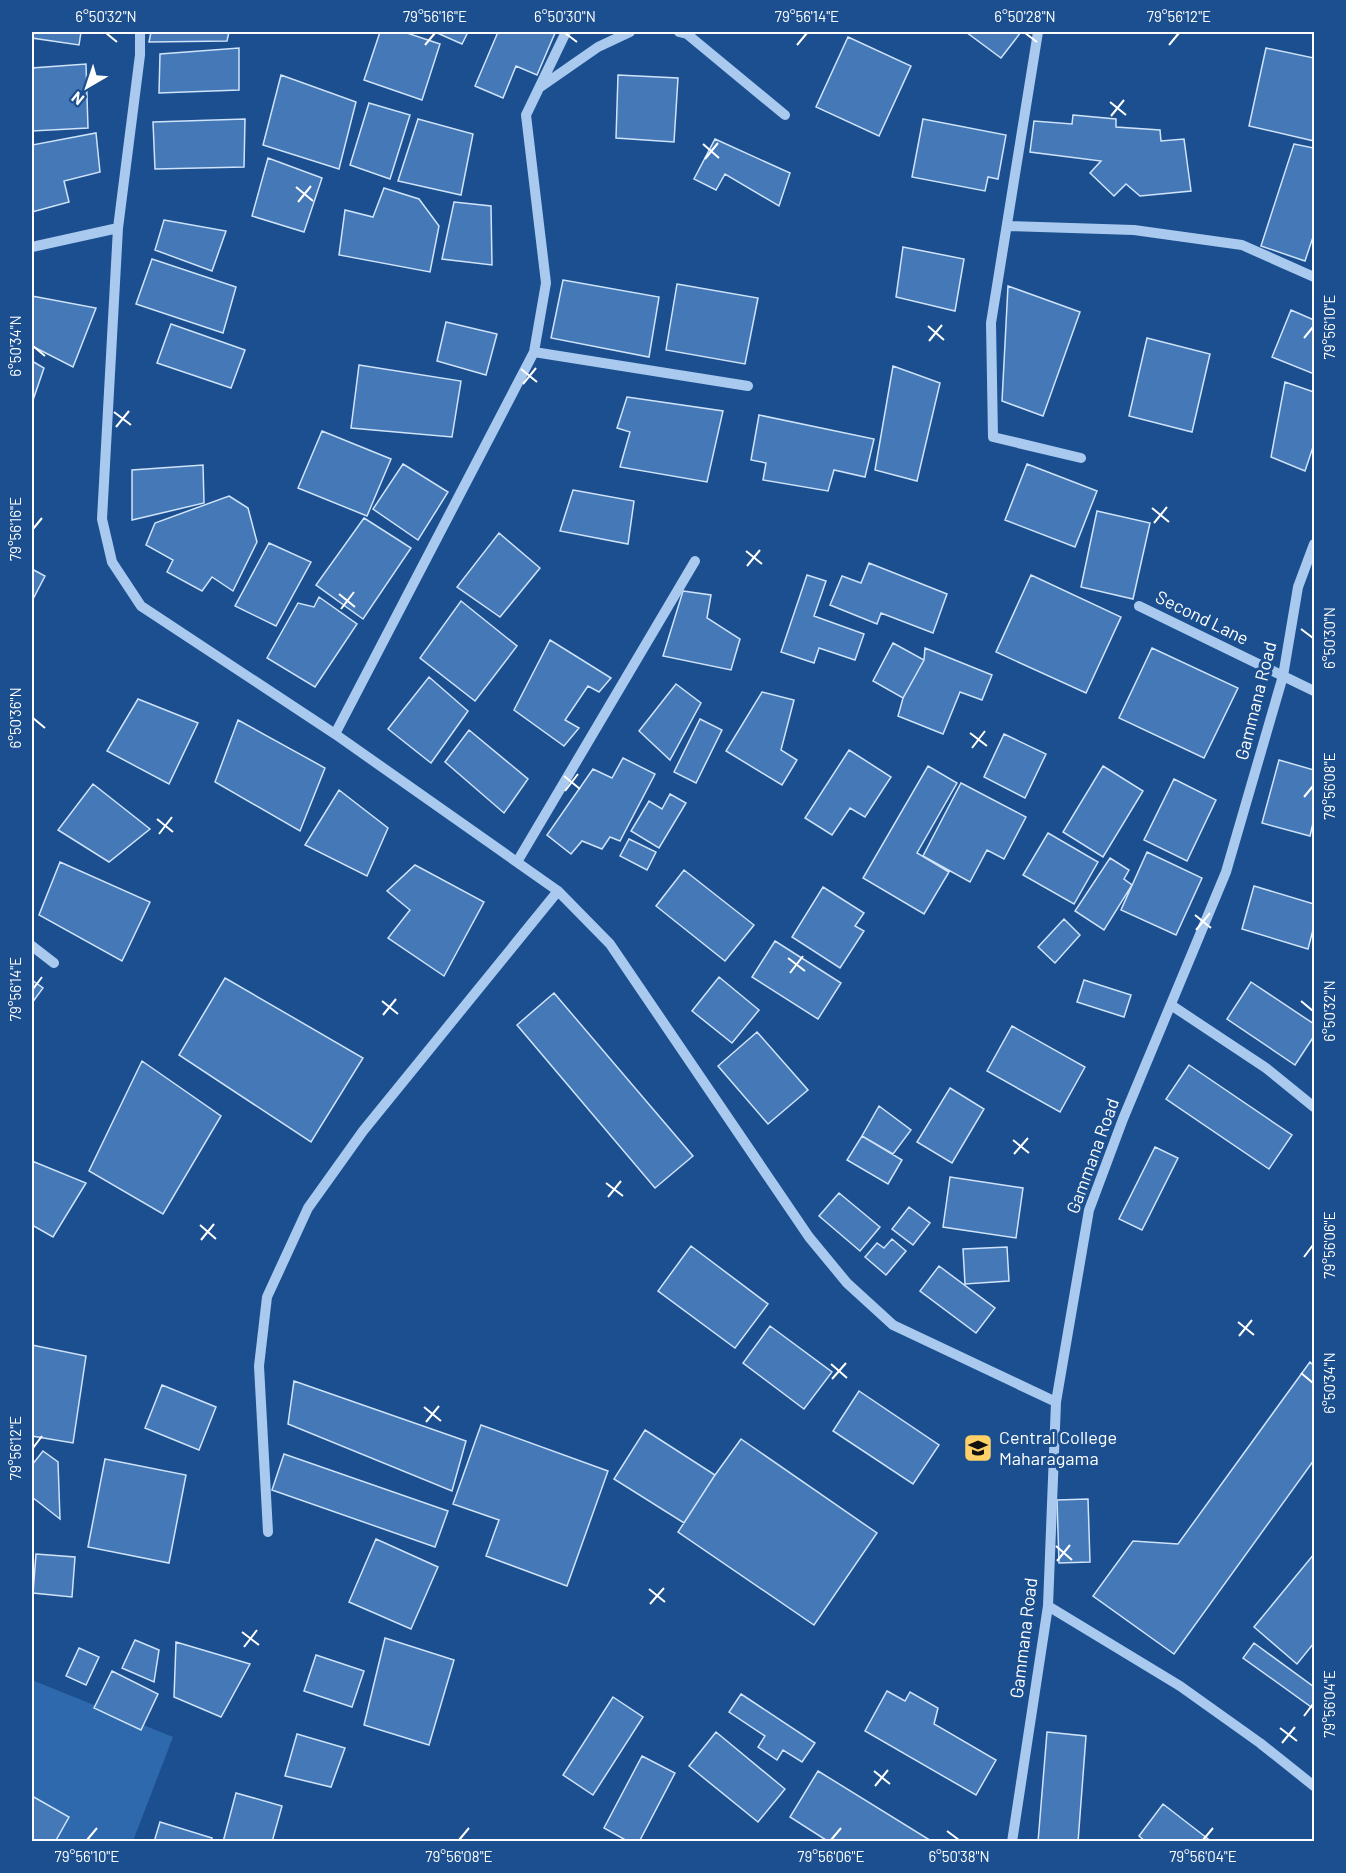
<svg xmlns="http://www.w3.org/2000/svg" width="1346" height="1873" font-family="Barlow,sans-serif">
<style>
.green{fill:#2e69ad}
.building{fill:#4478b7;stroke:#cfe3fa;stroke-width:1.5}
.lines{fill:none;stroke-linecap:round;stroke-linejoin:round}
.minor{stroke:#a9c9ee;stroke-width:10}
.ticks{fill:none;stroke:#fff;stroke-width:2}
.labels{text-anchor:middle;stroke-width:6;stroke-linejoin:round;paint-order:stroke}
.street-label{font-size:18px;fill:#fff;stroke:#1b4f8f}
.poi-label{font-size:18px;fill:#fff;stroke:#1b4f8f;text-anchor:start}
.neatline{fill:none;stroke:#fff;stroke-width:2}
.ticks-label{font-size:15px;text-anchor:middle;fill:#fff}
</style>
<rect width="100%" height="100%" fill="#1b4f8f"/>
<path class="green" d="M32,1680l141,57 -40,104h-101z"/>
<path class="building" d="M32,32h49l-2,13 -47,-7z
M151,32h78l-2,9 -78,1z
M380,32h24l36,12 -18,56 -58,-20z
M435,32h33l-6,12z
M498,32l57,1 -18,42 -21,-9 -13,32 -28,-12z
M966,32h55l-20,26z
M848,37l63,29 -32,70 -63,-29z
M239,48v42l-80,3 1,-39z
M1266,48l48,10v83l-65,-15z
M86,64l2,64 -56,3v-63z
M281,75l75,27 -17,67 -76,-24z
M618,75l60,3 -4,64 -58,-4z
M369,103l41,12 -20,64 -40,-14z
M1073,115l43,4v8l44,3 1,11 23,-2 7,52 -51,5 -14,-12 -12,12 -24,-23 11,-12 -71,-9 4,-31 38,3z
M245,119l-1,48 -89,2 -2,-47z
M418,119l55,15 -12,61 -63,-14z
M923,119l83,16 -8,44 -10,-2 -3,14 -73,-14z
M96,133l4,39 -36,9 5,21 -37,10v-67z
M715,139l75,34 -11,33 -54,-32 -9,16 -22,-11z
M1294,144l20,4v86l-9,27 -44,-15z
M268,158l54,20 -18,54 -52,-16z
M384,188l35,11 20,27 -9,46 -91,-17 6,-45 28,7z
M454,202l37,4 1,59 -50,-6z
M164,220l62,11 -14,40 -57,-21z
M903,247l61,12 -9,52 -59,-14z
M152,259l84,28 -13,46 -87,-29z
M563,280l96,17 -10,60 -98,-19z
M677,284l81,14 -13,66 -79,-14z
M1008,286l72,26 -37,104 -41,-15z
M32,296l64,12 -23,59 -41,-21z
M1291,310l23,10v54l-42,-17z
M446,322l51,12 -11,41 -49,-14z
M171,324l74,26 -14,38 -74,-25z
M1147,338l63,16 -18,78 -63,-16z
M32,361l12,7 -12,35z
M359,365l102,16 -9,56 -101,-9z
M893,366l47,17 -23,98 -42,-11z
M1285,382l29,10v52l-9,27 -34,-14z
M627,397l96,14 -16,71 -87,-15 10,-35 -13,-4z
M759,415l115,24 -9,38 -31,-7 -6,21 -65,-11 3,-17 -15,-3z
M322,431l69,28 -24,57 -69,-28z
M403,464l45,28 -30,48 -45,-31z
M1027,464l70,27 -22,56 -70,-27z
M203,465l1,38 -72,17v-50z
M573,490l61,11 -6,43 -68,-13z
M229,496l19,12 9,34 -24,49 -21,-14 -10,14 -35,-19 6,-12 -27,-15 9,-22z
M1097,511l53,12 -17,76 -52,-12z
M364,518l47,30 -48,71 -47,-34z
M499,533l41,35 -40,49 -43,-30z
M269,543l42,19 -35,64 -41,-20z
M869,563l78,31 -14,39 -52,-20 -4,11 -47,-19 12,-29 19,7z
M32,569l13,7 -13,25z
M807,575l19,6 -12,35 50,18 -9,26 -36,-12 -5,15 -33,-11z
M1031,575l90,42 -35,76 -90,-41z
M683,591l28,4 -4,23 33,21 -9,31 -68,-14z
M319,597l38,27 -42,63 -48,-29 31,-55 16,4z
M461,601l56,45 -42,55 -55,-43z
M550,640l61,38 -12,14 -11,-6 -23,34 14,8 -15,18 -50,-36z
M893,643l31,17 -21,38 -30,-17z
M925,648l67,27 -10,25 -22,-8 -17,42 -45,-18 5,-18 21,-38z
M1152,648l86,40 -34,70 -85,-40z
M429,677l39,34 -37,52 -43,-34z
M676,684l25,19 -31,57 -31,-29z
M762,692l32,8 -13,50 16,10 -15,25 -56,-34z
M138,699l60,24 -29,61 -62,-33z
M700,719l22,11 -26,53 -22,-11z
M238,720l87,48 -25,63 -85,-49z
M469,730l59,49 -24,34 -59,-51z
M1004,734l42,20 -21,44 -41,-21z
M849,750l42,27 -26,40 -15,-9 -18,27 -27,-17z
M623,758l32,16 -35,67 -10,-4 -8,12 -20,-8 -11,13 -24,-19 46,-66 19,9z
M1279,760l35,10v49l-4,17 -48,-13z
M928,766l29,17 -40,70 32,19 -25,42 -61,-36z
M1103,766l40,25 -40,66 -40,-25z
M1174,779l42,21 -29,61 -43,-21z
M961,783l65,34 -22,42 -17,-9 -17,32 -47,-26z
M93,784l57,45 -41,33 -51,-32z
M339,790l49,38 -21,48 -62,-31z
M670,794l16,9 -27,45 -28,-17 18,-30 13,8z
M1048,833l50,29 -24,42 -51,-29z
M629,839l27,13 -9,18 -27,-14z
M1147,852l55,26 -26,57 -55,-25z
M1110,858l19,12 -5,9 8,6 -28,45 -29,-19z
M60,862l90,40 -28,59 -83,-46z
M415,865l69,37 -40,74 -56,-38 22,-28 -23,-19z
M684,870l70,55 -29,36 -69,-55z
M1254,886l60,18v22l-6,23 -66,-20z
M823,887l41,26 -9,13 9,5 -24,37 -48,-31z
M1064,919l16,16 -25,28 -17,-16z
M775,941l66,42 -23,36 -66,-42z
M719,977l40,33 -27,33 -40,-32z
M225,978l138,80 -52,84 -132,-87z
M32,980l11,8 -11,15z
M1084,980l47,15 -7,22 -47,-15z
M1251,982l63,42v12l-19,29 -68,-46z
M554,993l139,163 -38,32 -138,-163z
M1012,1026l73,41 -25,45 -73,-41z
M757,1032l51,58 -40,34 -50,-58z
M142,1061l79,55 -58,98 -74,-43z
M1189,1065l103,70 -23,34 -103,-70z
M950,1088l34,21 -32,54 -35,-21z
M879,1106l32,24 -18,24 -31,-18z
M862,1136l40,24 -14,24 -41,-24z
M1155,1147l23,11 -36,72 -23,-11z
M32,1161l54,22 -33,54 -21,-12z
M950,1177l73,11 -7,50 -73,-11z
M839,1193l41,34 -20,24 -41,-35z
M909,1207l21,16 -17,22 -21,-16z
M892,1239l14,12 -20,24 -21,-18 12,-14 7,5z
M691,1246l77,58 -33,44 -77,-57z
M1007,1247l2,34 -44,3 -2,-35z
M939,1266l56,42 -19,25 -56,-42z
M770,1326l62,46 -28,37 -61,-46z
M32,1345l54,11 -13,87 -41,-7z
M1310,1362l4,4v94l-140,194 -81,-58 40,-55 45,3z
M294,1381l172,60 -14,50 -164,-67z
M162,1385l54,22 -17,43 -54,-22z
M859,1391l80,54 -26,39 -80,-53z
M481,1425l127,46 -41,115 -81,-30 13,-36 -46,-16z
M645,1430l70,45 -31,48 -70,-44z
M741,1439l136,94 -63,92 -136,-93 37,-57z
M43,1451l15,11 2,57 -28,-22v-32z
M284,1454l164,57 -13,36 -163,-57z
M105,1459l81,16 -17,88 -81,-16z
M1088,1499l2,63 -31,1 -2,-63z
M376,1539l62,28 -27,62 -62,-27z
M36,1554l39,3 -3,40 -39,-4z
M1314,1554v89l-17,21 -43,-37z
M385,1638l69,22 -25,85 -65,-20z
M135,1640l24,10 -5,32 -32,-14z
M176,1642l74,22 -29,53 -47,-20z
M1254,1643l60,44v22l-71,-51z
M79,1648l20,9 -13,28 -20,-9z
M316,1655l48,16 -12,36 -48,-16z
M112,1671l46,23 -17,36 -47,-22z
M887,1691l18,10 5,-9 28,16 -4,16 62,36 -20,35 -111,-64z
M741,1694l74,49 -13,19 -19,-12 -6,10 -19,-13 7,-11 -36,-24z
M613,1697l30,20 -50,78 -30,-20z
M716,1732l69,57 -27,33 -69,-56z
M1047,1732l39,4 -8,106h-40z
M297,1734l48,14 -14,39 -46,-11z
M642,1756l33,17 -36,69h-10l-25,-14z
M818,1771l115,71h-104l-39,-25z
M236,1793l46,13 -10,36h-49z
M32,1796l37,21 -14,25h-23z
M1163,1804l49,38h-66l-7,-6z
M160,1822l52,16 -1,4h-57z"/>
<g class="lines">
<path class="minor" d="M140,32v23l-22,173 -16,291 10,43 29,44 194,128 223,157 52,53 199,293 38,46 46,42 163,77
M679,32l8,2 98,81
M1038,32l-47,291 2,114 88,21
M539,88l59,-41 32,-15
M1007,226l127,4 108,15 72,32
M32,247l86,-19
M534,352l214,34
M1139,606l175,85
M335,734l199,-382 12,-69 -20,-168 40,-83
M517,862l178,-301
M32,946l22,17
M1171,1005l95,63 48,39
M268,1532l-9,-166 8,-69 41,-89 55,-77 195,-240
M1048,1606l132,80 80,57 54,43
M1012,1842l36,-236 8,-204 33,-192 34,-91 103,-247 57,-196 15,-89 16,-43"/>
</g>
<path class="ticks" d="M106,33l11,9M565,33l12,9M1025,33l12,9M425,45l10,-12M797,45l10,-12M1169,45l10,-12M1110,102l16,13M1111,116l13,-16M703,144l16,14M705,159l13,-16M296,187l17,14M298,202l13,-16M928,326l16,14M1304,338l9,-11M929,341l13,-16M33,346l12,10M521,369l16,13M523,384l13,-16M114,412l17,13M116,427l13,-16M1152,508l17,14M1154,523l13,-16M33,529l9,-11M746,551l16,13M747,566l13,-16M339,594l16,13M341,609l13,-17M1301,629l12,9M33,718l12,10M970,733l17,13M972,748l13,-17M564,776l16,13M565,791l13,-17M1304,797l9,-11M157,819l16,13M159,834l13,-17M1195,915l16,13M1196,930l14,-17M788,958l17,13M790,973l13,-17M33,989l9,-12M382,1001l16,13M1301,1001l12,10M383,1015l13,-16M1013,1140l16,13M1014,1154l14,-16M606,1183l17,13M608,1197l13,-16M200,1225l16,14M201,1240l13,-16M1304,1257l9,-12M1238,1322l16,13M1239,1336l13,-16M831,1364l16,14M1301,1373l12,10M832,1379l14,-16M424,1407l17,14M426,1422l13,-16M33,1448l9,-12M1056,1546l16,14M1057,1561l13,-16M649,1589l16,13M650,1604l14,-16M242,1632l17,13M244,1647l13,-17M1304,1716l9,-12M1280,1728l17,13M1282,1743l13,-16M874,1771l16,13M875,1786l13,-16M947,1831l12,9M87,1840l10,-12M459,1840l10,-12M831,1840l10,-12M1203,1840l10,-12"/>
<defs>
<g id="school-square" transform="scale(1.5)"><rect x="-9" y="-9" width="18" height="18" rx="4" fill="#ffd166" stroke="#1b4f8f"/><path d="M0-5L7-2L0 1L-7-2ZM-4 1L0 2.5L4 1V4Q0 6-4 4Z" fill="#111"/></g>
</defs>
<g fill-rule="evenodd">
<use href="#school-square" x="978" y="1448"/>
</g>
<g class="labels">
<g class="street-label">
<text transform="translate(1202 618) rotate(26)" y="6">Second Lane</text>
<text transform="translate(1256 701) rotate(-76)" y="6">Gammana Road</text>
<text transform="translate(1093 1156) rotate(-70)" y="6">Gammana Road</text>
<text transform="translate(1024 1638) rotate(-83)" y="6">Gammana Road</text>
</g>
<g class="poi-label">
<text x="999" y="1444">Central College<tspan x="999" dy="21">Maharagama</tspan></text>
</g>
</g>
<rect width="1346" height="1873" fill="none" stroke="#1b4f8f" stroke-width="66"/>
<g transform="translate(87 87) rotate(219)" stroke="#1b4f8f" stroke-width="4.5" paint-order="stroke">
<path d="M0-4.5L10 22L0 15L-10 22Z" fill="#ffffff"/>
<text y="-9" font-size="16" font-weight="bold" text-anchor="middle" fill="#ffffff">N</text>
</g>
<rect x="33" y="33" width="1280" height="1807" class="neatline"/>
<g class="ticks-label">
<text x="106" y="22">6°50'32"N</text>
<text x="435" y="22">79°56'16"E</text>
<text x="565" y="22">6°50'30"N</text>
<text x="807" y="22">79°56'14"E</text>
<text x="1025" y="22">6°50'28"N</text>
<text x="1179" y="22">79°56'12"E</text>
<text transform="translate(1330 327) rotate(-90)" y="5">79°56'10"E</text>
<text transform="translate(16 346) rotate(-90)" y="5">6°50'34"N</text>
<text transform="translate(16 529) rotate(-90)" y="5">79°56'16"E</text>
<text transform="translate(1330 638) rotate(-90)" y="5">6°50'30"N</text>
<text transform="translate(16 718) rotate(-90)" y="5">6°50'36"N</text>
<text transform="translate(1330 786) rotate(-90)" y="5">79°56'08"E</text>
<text transform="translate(16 989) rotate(-90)" y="5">79°56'14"E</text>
<text transform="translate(1330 1011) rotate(-90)" y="5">6°50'32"N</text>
<text transform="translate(1330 1245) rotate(-90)" y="5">79°56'06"E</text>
<text transform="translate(1330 1383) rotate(-90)" y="5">6°50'34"N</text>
<text transform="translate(16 1448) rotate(-90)" y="5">79°56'12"E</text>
<text transform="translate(1330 1704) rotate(-90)" y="5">79°56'04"E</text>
<text x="87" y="1862">79°56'10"E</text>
<text x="459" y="1862">79°56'08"E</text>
<text x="831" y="1862">79°56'06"E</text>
<text x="959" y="1862">6°50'38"N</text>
<text x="1203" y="1862">79°56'04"E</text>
</g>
</svg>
